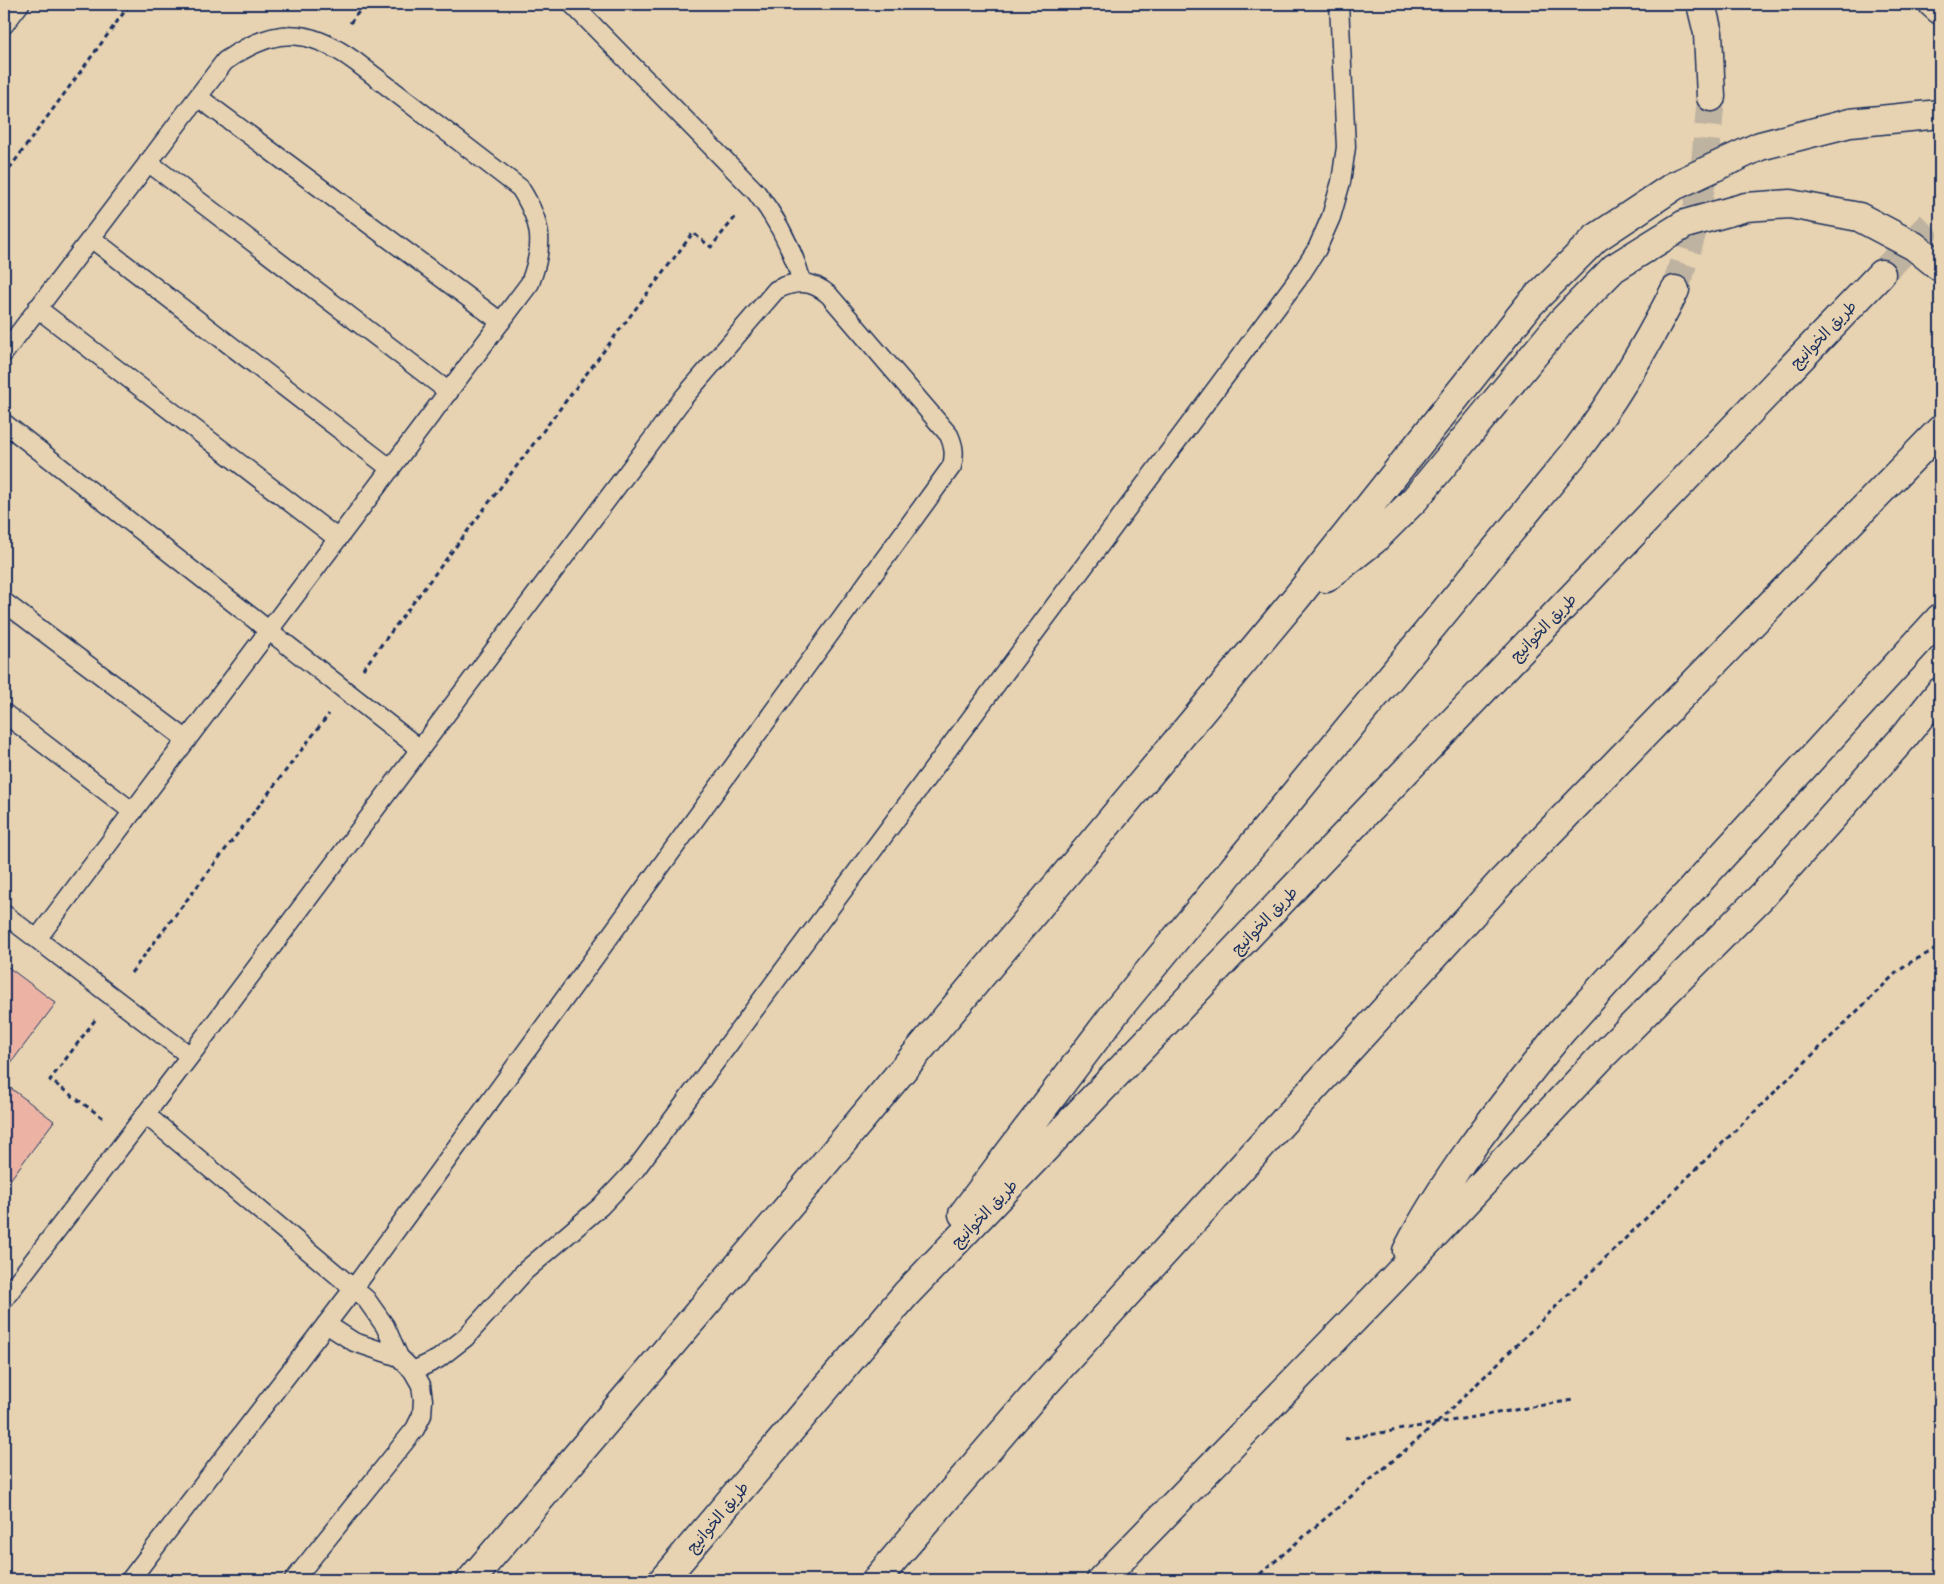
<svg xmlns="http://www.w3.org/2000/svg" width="1944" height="1584" font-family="Dekko,'Playpen Sans Arabic',sans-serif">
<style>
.building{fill:#ecb3a5;stroke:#1b2f5e}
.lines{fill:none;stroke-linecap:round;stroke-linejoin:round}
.highway-tunnel{stroke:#beb2a0;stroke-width:28;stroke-dasharray:28 14;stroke-linecap:butt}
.lane-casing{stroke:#1b2f5e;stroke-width:21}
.secondary-casing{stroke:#1b2f5e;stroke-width:31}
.highway-casing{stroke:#1b2f5e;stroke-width:31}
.path{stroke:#1b2f5e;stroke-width:3;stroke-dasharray:5 4;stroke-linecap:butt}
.lane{stroke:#e7d3b1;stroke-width:18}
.secondary{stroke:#e7d3b1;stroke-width:28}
.highway{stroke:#e7d3b1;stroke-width:28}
.labels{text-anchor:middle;stroke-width:4;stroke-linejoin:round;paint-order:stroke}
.street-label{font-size:16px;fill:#1b2f5e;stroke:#e7d3b1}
</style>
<rect width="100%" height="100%" fill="#e7d3b1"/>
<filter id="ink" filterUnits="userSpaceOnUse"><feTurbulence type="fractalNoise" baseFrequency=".02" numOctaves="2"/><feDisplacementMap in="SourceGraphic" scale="10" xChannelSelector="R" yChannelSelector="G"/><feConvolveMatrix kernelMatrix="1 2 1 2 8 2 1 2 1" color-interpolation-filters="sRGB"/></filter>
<g filter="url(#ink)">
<path class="building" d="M4,964l52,39 -52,69z
M4,1083l50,38 -50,67z"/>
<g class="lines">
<path class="highway-tunnel" d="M1881,274l59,-59
M1675,290l19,-63 11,-64 6,-66"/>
<g class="lane-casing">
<path id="lane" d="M572,4l184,188c22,28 36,55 46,90
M4,25l16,-21
M198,97l303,225
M148,162l301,230
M91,238l300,231
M37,308l301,231
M4,353l221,-292c49,-34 82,-35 131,1l164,126c22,35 25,56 10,95l-493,656
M4,423l416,326
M4,602l183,138
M4,713l129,99
M4,914l186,142
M145,1114l221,185 19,27 14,31 14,14 8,14 2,15 -1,15 -7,14 -121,151
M4,1299l186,-243 494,-659 92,-107c20,-10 36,-10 53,5l120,140c5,11 6,19 3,31l-598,822 -224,292
M326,1324l28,18 45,15
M413,1371l25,-12 27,-21 60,-67 75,-64 35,-37 662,-890 20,-31 14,-32 10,-35 5,-35 -7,-143"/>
</g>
<g class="secondary-casing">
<path id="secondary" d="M1933,4l7,6"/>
</g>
<g class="highway-casing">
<path id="highway" d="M1701,4l7,29 3,64
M1326,578l48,-38 41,-41 147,-178 52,-53 71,-44 61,-17 44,-3 69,13 55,29 26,21
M963,1214l155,-205 455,-554c41,-54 71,-104 102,-165
M1407,1251c39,-77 100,-151 154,-219l379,-414
M471,1580l324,-381 502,-602 233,-293 66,-66 78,-52 86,-40 90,-23 90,-9
M663,1580l243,-286 975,-1020
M876,1580l165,-192 461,-507 438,-451
M1101,1580l292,-301 212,-226 158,-158 140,-157 37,-46"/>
</g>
<path class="path" d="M350,23l15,-19
M4,176l126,-172
M363,669l330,-436 18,14 26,-32
M131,973l198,-259
M95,1020l-45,60 56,40
M1345,1439l228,-39
M1253,1580l183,-156 460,-451 15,-11 29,-15"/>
<use href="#lane" class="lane"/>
<use href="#secondary" class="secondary"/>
<use href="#highway" class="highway"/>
</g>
</g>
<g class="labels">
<g class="street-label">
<text transform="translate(1823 334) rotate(-46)" y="6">طريق الخوانيج</text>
<text transform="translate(1543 627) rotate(-46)" y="6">طريق الخوانيج</text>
<text transform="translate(1264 920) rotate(-46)" y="6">طريق الخوانيج</text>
<text transform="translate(984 1213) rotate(-46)" y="6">طريق الخوانيج</text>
<text transform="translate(717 1517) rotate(-50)" y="6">طريق الخوانيج</text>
</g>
</g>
<rect width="1944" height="1584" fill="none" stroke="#e7d3b1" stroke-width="20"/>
<rect x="10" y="10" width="1924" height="1564" fill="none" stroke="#1b2f5e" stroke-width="2" filter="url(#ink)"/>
</svg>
